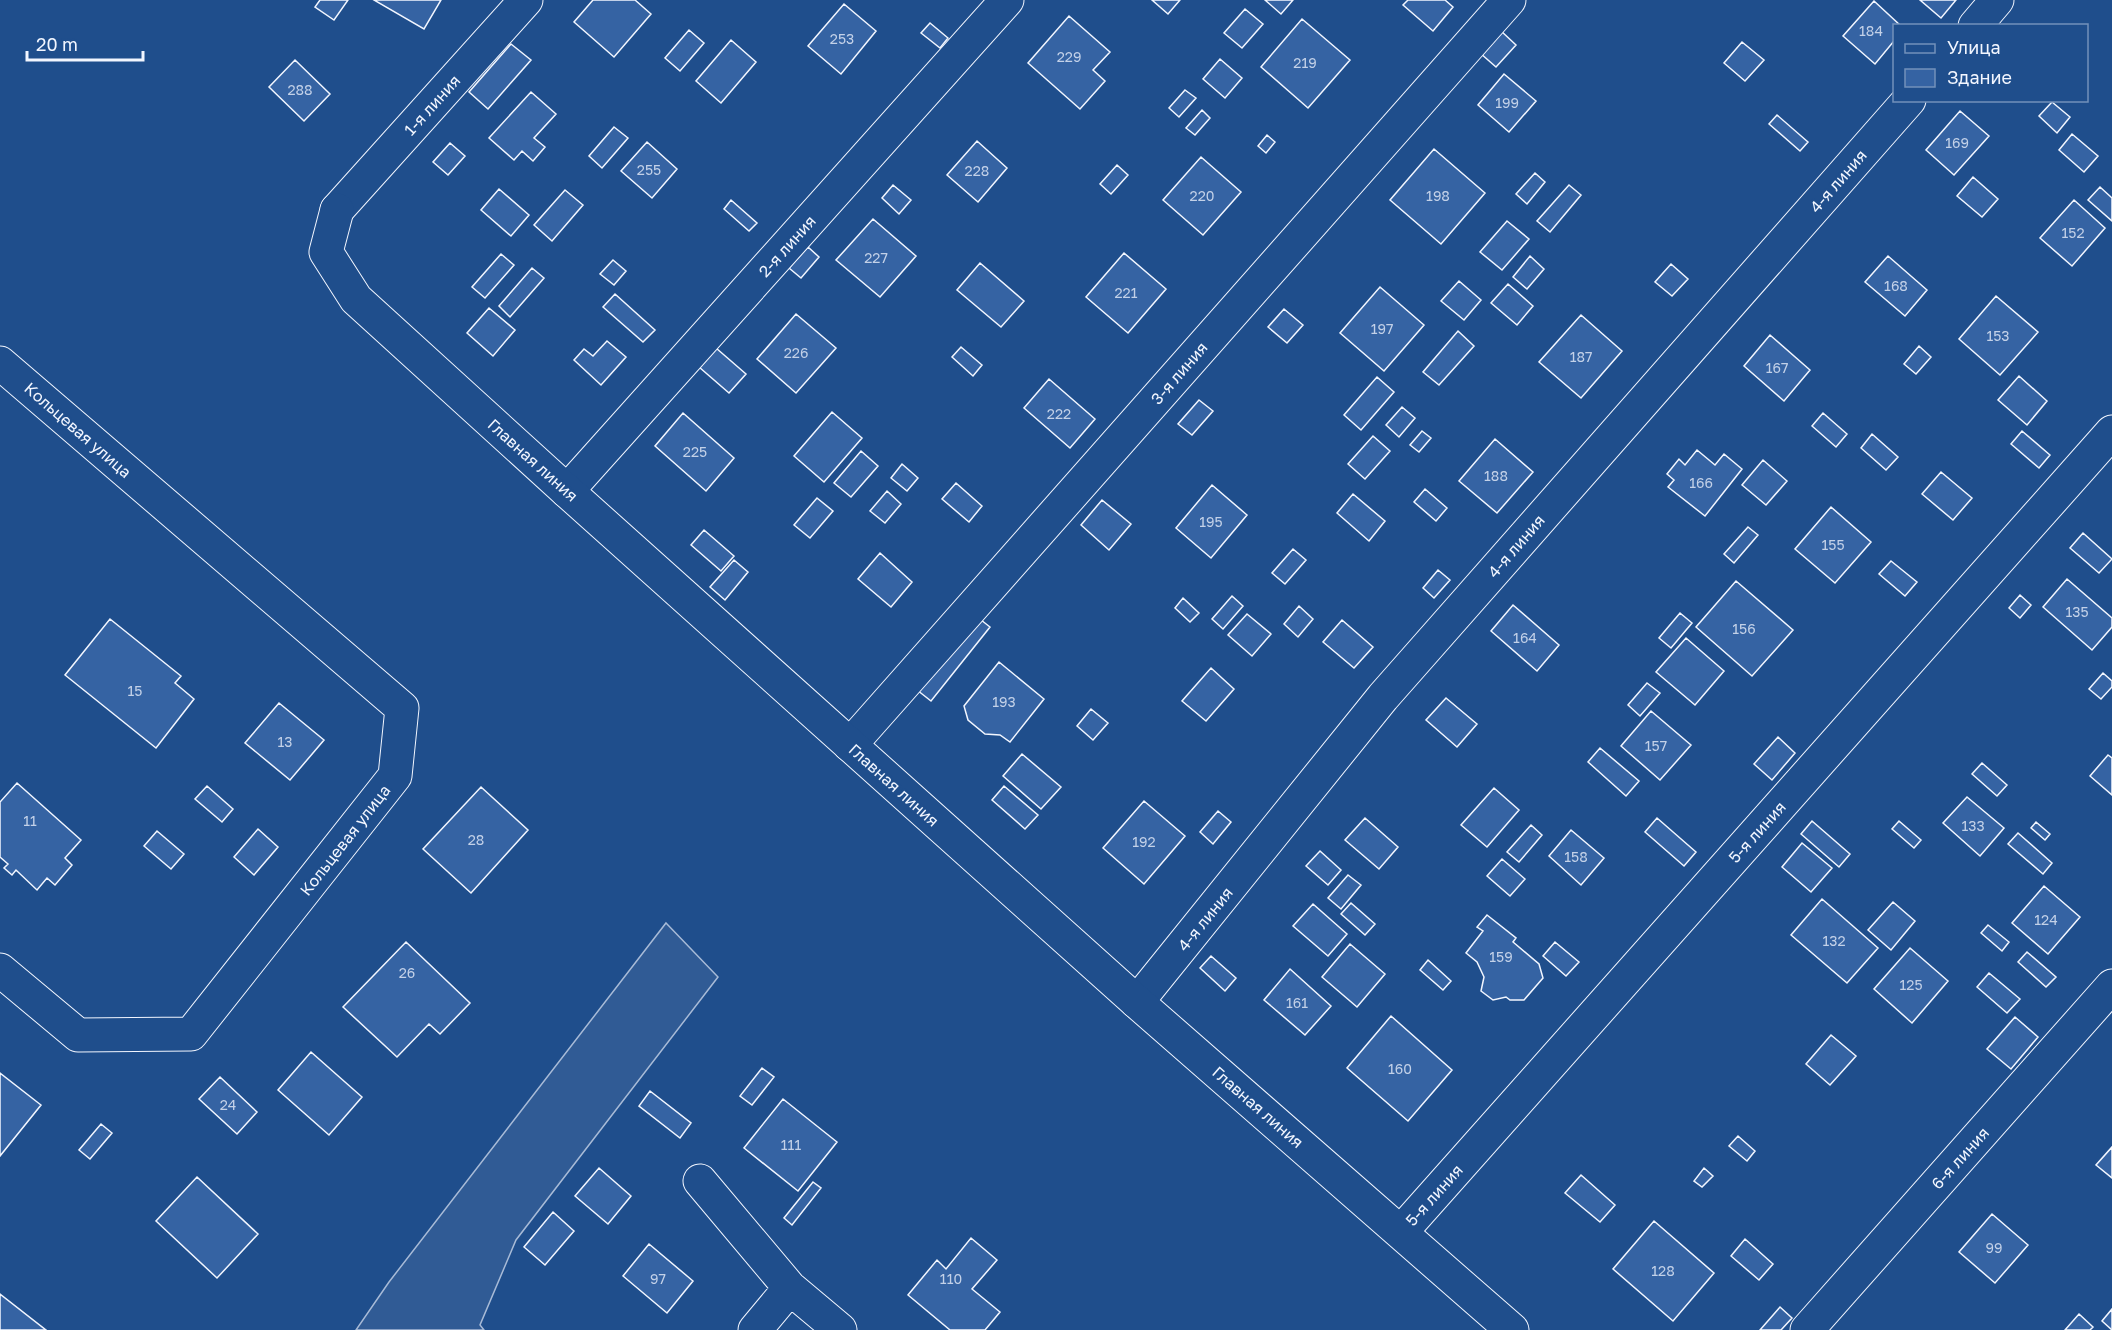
<svg xmlns="http://www.w3.org/2000/svg" width="2112" height="1330" font-family="'Golos Text',sans-serif">
<style>
.built{fill:#305b95;stroke:#a8bbd7;stroke-width:1.5}
.building{fill:#3563a3;stroke:#f2f6ff;stroke-width:1.5}
.lines{fill:none;stroke-linecap:round;stroke-linejoin:round}
.minor-casing{stroke:#f2f6ff;stroke-width:35}
.tertiary-casing{stroke:#f2f6ff;stroke-width:35}
.minor{stroke:#1f4e8c;stroke-width:33}
.tertiary{stroke:#1f4e8c;stroke-width:33}
.labels{text-anchor:middle;stroke-width:4.5;stroke-linejoin:round;paint-order:stroke}
.number-label{font-size:14px;fill:#c3d1e8}
.street-label{font-size:16px;fill:#f2f6ff;stroke:#1f4e8c}
</style>
<rect width="100%" height="100%" fill="#1f4e8c"/>
<path class="built" d="M666,923l52,54 -202,263 -36,85 4,5h-128l33,-48z"/>
<path class="building" d="M320,0h28l-14,20 -19,-13z
M374,0h67l-17,29z
M593,0h42l16,14 -37,43 -40,-35z
M1152,0h28l-12,14z
M1265,0h28l-12,14z
M1408,0h37l8,7 -20,24 -30,-26z
M1920,0h36l-15,18z
M1874,1l27,25h-7v15l-19,23 -32,-28z
M844,4l32,27 -35,43 -33,-28z
M1245,9l18,15 -21,24 -18,-15z
M1069,16l41,36 -17,18 12,11 -25,28 -52,-46z
M1302,19l48,41 -42,48 -47,-41z
M930,23l18,15 -8,10 -19,-15z
M689,30l15,13 -24,28 -15,-13z
M1500,30l16,15 -20,22 -16,-14z
M731,40l25,22 -35,41 -25,-22z
M1742,42l22,18 -19,21 -21,-18z
M511,44l20,16 -43,49 -19,-17z
M1220,59l22,19 -17,20 -22,-19z
M295,60l35,34 -26,27 -35,-34z
M1504,74l32,27 -27,31 -31,-27z
M1185,90l11,8 -17,19 -10,-9z
M531,92l25,22 -22,24 11,9 -12,14 -11,-10 -8,9 -25,-22z
M2052,102l18,15 -13,16 -18,-17z
M1202,110l8,8 -15,17 -9,-7z
M1960,111l29,25 -35,39 -28,-25z
M1777,115l31,27 -8,9 -31,-27z
M614,127l14,11 -26,30 -13,-12z
M2072,134l26,22 -14,16 -25,-22z
M1267,135l8,7 -9,11 -8,-7z
M977,141l30,27 -29,34 -31,-27z
M647,142l30,27 -25,29 -31,-27z
M450,143l15,13 -17,19 -15,-13z
M1434,149l51,44 -44,51 -51,-44z
M1201,157l40,35 -38,43 -40,-35z
M1117,165l11,10 -17,19 -11,-10z
M1535,173l10,9 -18,22 -11,-10z
M1973,177l25,22 -16,18 -25,-21z
M893,185l18,15 -12,14 -17,-16z
M1569,185l12,10 -31,37 -13,-11z
M2100,187l12,11v23l-24,-21z
M499,189l30,26 -18,21 -30,-26z
M565,190l18,15 -31,36 -18,-16z
M731,200l26,23 -8,8 -25,-22z
M2074,200l31,28 -33,38 -32,-28z
M873,219l43,37 -36,41 -44,-37z
M1507,221l22,18 -27,31 -22,-18z
M808,247l11,10 -18,21 -12,-10z
M1124,253l42,36 -38,44 -42,-36z
M501,254l13,11 -29,33 -13,-11z
M1530,256l14,13 -17,20 -14,-12z
M1888,256l39,34 -22,26 -40,-34z
M613,260l13,11 -12,14 -14,-11z
M980,263l44,38 -23,26 -44,-37z
M1671,264l17,15 -16,17 -17,-14z
M532,268l12,10 -34,39 -11,-11z
M1459,281l22,19 -17,20 -23,-19z
M1508,284l25,22 -16,19 -26,-22z
M1380,287l44,38 -40,46 -44,-38z
M615,294l40,36 -12,12 -40,-35z
M1996,296l42,36 -38,43 -41,-36z
M489,308l26,22 -22,26 -26,-23z
M1284,309l19,16 -16,18 -19,-16z
M796,314l40,34 -40,45 -39,-34z
M1581,315l41,36 -41,47 -42,-36z
M1458,331l16,15 -35,39 -16,-13z
M1770,335l40,35 -26,31 -40,-35z
M607,341l19,16 -25,28 -27,-25 10,-11 9,7z
M1919,346l12,11 -15,17 -12,-10z
M961,347l21,18 -9,11 -21,-19z
M716,348l30,26 -17,19 -30,-26z
M2019,376l28,25 -20,24 -29,-25z
M1377,377l17,15 -33,38 -17,-15z
M1049,379l46,40 -25,29 -46,-40z
M1199,400l14,11 -21,24 -14,-11z
M1402,407l13,11 -16,19 -13,-12z
M832,412l30,26 -38,44 -30,-26z
M683,413l51,45 -28,33 -51,-45z
M1823,413l24,21 -11,13 -24,-21z
M1422,431l9,7 -12,14 -9,-7z
M2022,431l28,24 -11,13 -28,-24z
M1872,434l26,23 -12,13 -25,-22z
M1373,436l17,15 -25,28 -17,-15z
M1495,439l38,33 -36,41 -38,-32z
M1697,450l18,15 9,-11 18,15 -37,47 -37,-29 6,-7 -7,-6 12,-15 6,6z
M861,451l17,15 -27,31 -17,-14z
M1763,460l24,21 -21,24 -24,-20z
M902,464l16,14 -11,13 -16,-13z
M1941,472l31,26 -19,22 -31,-26z
M956,483l26,23 -13,16 -27,-23z
M1212,485l35,30 -36,43 -35,-30z
M1425,489l22,19 -11,13 -22,-19z
M887,491l14,13 -16,19 -15,-12z
M1353,494l32,27 -16,20 -32,-28z
M817,498l16,13 -23,27 -16,-13z
M1102,500l29,24 -22,26 -28,-25z
M1831,507l40,35 -36,41 -40,-34z
M1748,527l10,8 -24,28 -10,-9z
M704,530l30,26 -13,15 -30,-26z
M2083,533l29,26 -13,14 -29,-25z
M1293,549l13,11 -21,24 -13,-11z
M880,553l32,29 -21,25 -33,-28z
M734,560l14,12 -23,28 -15,-13z
M1891,561l26,21 -12,14 -26,-22z
M1438,570l12,10 -16,18 -11,-10z
M2067,579l45,39v9l-20,23 -49,-43z
M1736,581l57,49 -41,46 -56,-49z
M2020,595l11,10 -11,13 -11,-10z
M1232,596l11,10 -20,23 -11,-10z
M1183,598l16,15 -9,9 -15,-14z
M1513,605l46,40 -22,26 -46,-40z
M1299,606l14,13 -15,18 -14,-13z
M1680,613l12,10 -21,25 -12,-10z
M1247,614l24,20 -19,22 -24,-21z
M976,616l14,11 -59,74 -14,-11z
M110,619l71,57 -6,7 19,16 -38,49 -91,-73z
M1342,620l31,27 -19,21 -31,-26z
M1686,638l38,33 -29,34 -39,-33z
M999,662l45,37 -34,43 -10,-7 -15,-1 -17,-14 -4,-14z
M1211,668l23,21 -28,32 -24,-20z
M2103,673l9,8v6l-11,12 -12,-10z
M1647,683l13,10 -20,23 -12,-11z
M1446,698l31,26 -20,23 -31,-27z
M279,703l45,37 -34,40 -45,-37z
M1091,709l17,14 -15,17 -16,-14z
M1651,711l40,34 -31,35 -39,-34z
M1778,737l17,16 -23,27 -18,-16z
M1600,748l39,33 -13,15 -38,-34z
M1022,754l39,33 -20,22 -38,-33z
M2108,755l4,3v37l-22,-19z
M1982,763l25,22 -10,11 -25,-22z
M17,783l64,57 -16,18 7,7 -17,20 -8,-7 -10,12 -21,-20 -4,5 -8,-7 4,-4 -8,-7v-55z
M207,786l26,23 -11,13 -27,-23z
M1004,786l34,29 -13,14 -33,-29z
M481,787l47,43 -57,63 -48,-44z
M1494,788l25,22 -32,37 -26,-22z
M1967,797l37,31 -24,28 -37,-33z
M1144,801l41,35 -41,48 -41,-36z
M1218,811l13,11 -18,22 -13,-12z
M1365,818l33,29 -19,22 -34,-29z
M1657,818l39,34 -12,14 -39,-34z
M1812,821l38,33 -11,13 -38,-33z
M1899,821l22,19 -7,8 -22,-19z
M2036,822l14,12 -5,6 -14,-12z
M1531,825l11,10 -23,27 -12,-10z
M258,829l20,18 -24,28 -20,-18z
M1571,830l33,28 -23,27 -32,-29z
M157,831l27,23 -13,15 -27,-23z
M2018,833l34,30 -9,11 -35,-30z
M1802,843l30,25 -21,24 -29,-25z
M1320,851l21,19 -13,15 -22,-19z
M1502,859l23,20 -15,17 -23,-20z
M1348,875l13,10 -20,24 -13,-11z
M2044,886l36,31 -32,37 -36,-31z
M1822,899l56,49 -31,35 -56,-48z
M1893,902l22,19 -24,29 -23,-20z
M1351,903l24,21 -10,11 -24,-21z
M1313,904l34,30 -19,22 -35,-30z
M1487,915l29,23 -3,4 26,22 4,14 -19,22h-14l-4,-3 -13,3 -12,-9 3,-14 -7,-15 -11,-9 17,-22 -6,-4z
M1988,925l21,17 -7,9 -21,-18z
M406,942l64,61 -30,31 -11,-10 -32,33 -54,-50z
M1555,942l24,20 -13,14 -23,-20z
M1350,944l35,30 -28,33 -35,-30z
M1910,948l38,33 -36,42 -38,-34z
M2027,952l29,25 -10,10 -28,-25z
M1211,956l25,22 -11,13 -25,-23z
M1428,960l23,21 -8,9 -23,-20z
M1290,969l41,37 -26,29 -41,-35z
M1989,973l31,26 -13,14 -30,-26z
M1391,1016l61,54 -44,51 -61,-53z
M2015,1017l23,20 -27,32 -24,-20z
M1831,1035l25,21 -26,29 -24,-21z
M311,1052l51,45 -33,38 -51,-45z
M762,1068l12,9 -22,28 -12,-9z
M0,1073l41,32 -41,51z
M220,1077l37,35 -20,22 -38,-35z
M650,1091l41,32 -11,15 -41,-32z
M783,1099l54,43 -39,49 -54,-43z
M101,1124l11,9 -22,26 -11,-9z
M1738,1136l17,15 -8,10 -18,-15z
M2112,1147v31l-16,-13z
M599,1168l32,28 -23,28 -33,-28z
M1704,1168l9,8 -11,11 -8,-6z
M1581,1175l34,30 -15,17 -35,-29z
M197,1177l61,57 -41,44 -61,-57z
M813,1182l8,6 -29,37 -8,-7z
M553,1212l21,19 -29,34 -21,-18z
M1992,1214l36,31 -33,38 -36,-31z
M1654,1221l60,52 -41,48 -60,-52z
M971,1238l26,22 -25,29 28,23 -15,18h-35l-42,-35 29,-35 9,9z
M1745,1239l28,25 -14,16 -28,-24z
M649,1244l44,37 -26,32 -44,-37z
M0,1294l46,36h-46z
M1780,1307l12,11 -11,12h-21z
M2112,1309v21l-10,-9z
M2079,1314l14,13 -3,3h-25z"/>
<g class="lines">
<g class="minor-casing">
<path id="minor" d="M1975,26l22,-26
M337,210l189,-210
M0,363l402,345 -7,68 -204,258 -113,1 -78,-65
M567,491l440,-491
M850,745l659,-745
M1137,1002l246,-305 526,-597
M700,1181l90,107 50,42
M1401,1232l711,-800
M755,1330l35,-42
M1807,1330l305,-344"/>
</g>
<g class="tertiary-casing">
<path id="tertiary" d="M337,210l-11,42 30,47 211,192 570,511 375,328"/>
</g>
<use href="#minor" class="minor"/>
<use href="#tertiary" class="tertiary"/>
</g>
<g class="labels">
<g class="number-label">
<text x="1871" y="36">184</text>
<text x="842" y="44">253</text>
<text x="1069" y="62">229</text>
<text x="1305" y="68">219</text>
<text x="300" y="95">288</text>
<text x="1507" y="108">199</text>
<text x="1957" y="148">169</text>
<text x="649" y="175">255</text>
<text x="977" y="176">228</text>
<text x="1202" y="201">220</text>
<text x="1438" y="201">198</text>
<text x="2073" y="238">152</text>
<text x="876" y="263">227</text>
<text x="1896" y="291">168</text>
<text x="1126" y="298">221</text>
<text x="1382" y="334">197</text>
<text x="1998" y="341">153</text>
<text x="796" y="358">226</text>
<text x="1581" y="362">187</text>
<text x="1777" y="373">167</text>
<text x="1059" y="419">222</text>
<text x="695" y="457">225</text>
<text x="1496" y="481">188</text>
<text x="1701" y="488">166</text>
<text x="1211" y="527">195</text>
<text x="1833" y="550">155</text>
<text x="2077" y="617">135</text>
<text x="1744" y="634">156</text>
<text x="1525" y="643">164</text>
<text x="135" y="696">15</text>
<text x="1004" y="707">193</text>
<text x="285" y="747">13</text>
<text x="1656" y="751">157</text>
<text x="30" y="826">11</text>
<text x="1973" y="831">133</text>
<text x="476" y="845">28</text>
<text x="1144" y="847">192</text>
<text x="1576" y="862">158</text>
<text x="2046" y="925">124</text>
<text x="1834" y="946">132</text>
<text x="1501" y="962">159</text>
<text x="407" y="978">26</text>
<text x="1911" y="990">125</text>
<text x="1297" y="1008">161</text>
<text x="1400" y="1074">160</text>
<text x="228" y="1110">24</text>
<text x="791" y="1150">111</text>
<text x="1994" y="1253">99</text>
<text x="1663" y="1276">128</text>
<text x="658" y="1284">97</text>
<text x="951" y="1284">110</text>
</g>
<g class="street-label">
<text transform="translate(432 105) rotate(-48)" y="6">1-я линия</text>
<text transform="translate(1838 181) rotate(-49)" y="6">4-я линия</text>
<text transform="translate(787 246) rotate(-48)" y="6">2-я линия</text>
<text transform="translate(1179 373) rotate(-49)" y="6">3-я линия</text>
<text transform="translate(78 430) rotate(41)" y="6">Кольцевая улица</text>
<text transform="translate(533 460) rotate(42)" y="6">Главная линия</text>
<text transform="translate(1516 546) rotate(-49)" y="6">4-я линия</text>
<text transform="translate(894 785) rotate(42)" y="6">Главная линия</text>
<text transform="translate(1757 832) rotate(-48)" y="6">5-я линия</text>
<text transform="translate(345 840) rotate(-52)" y="6">Кольцевая улица</text>
<text transform="translate(1205 919) rotate(-51)" y="6">4-я линия</text>
<text transform="translate(1258 1107) rotate(41)" y="6">Главная линия</text>
<text transform="translate(1960 1158) rotate(-48)" y="6">6-я линия</text>
<text transform="translate(1434 1195) rotate(-48)" y="6">5-я линия</text>
</g>
</g>
<rect x="1893" y="24" width="195" height="78" fill="#1f4e8c" stroke="#7391ba" stroke-width="1.5"/>
<rect x="1905" y="44" width="30" height="9" fill="#1f4e8c" stroke="#7391ba" stroke-width="1.5"/>
<text x="1947" y="54" font-size="18" fill="#f2f6ff">Улица</text>
<rect x="1905" y="69" width="30" height="18" fill="#3563a3" stroke="#7391ba" stroke-width="1.5"/>
<text x="1947" y="84" font-size="18" fill="#f2f6ff">Здание</text>
<path d="M27 51v9h116v-9" fill="none" stroke="#f2f6ff" stroke-width="3"/>
<text x="36" y="51" font-size="18" fill="#f2f6ff" stroke="#1f4e8c" stroke-width="4.5" paint-order="stroke">20 m</text>
</svg>
